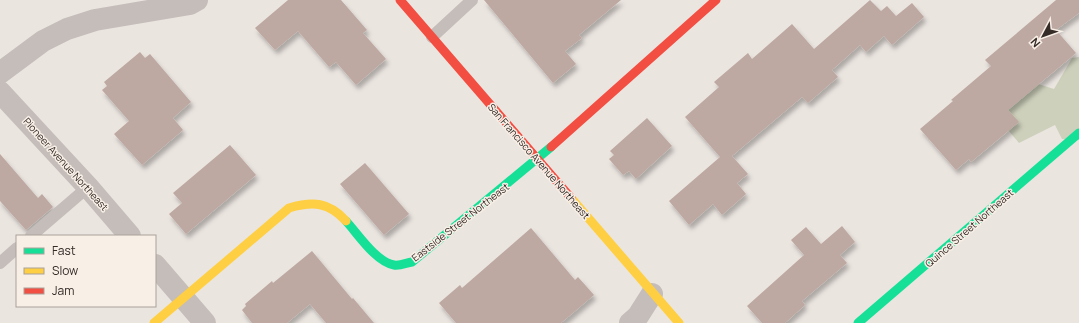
<svg xmlns="http://www.w3.org/2000/svg" width="1079" height="323" font-family="Manrope,sans-serif">
<style>
.green{fill:#cdd0bb}
.building{fill:#bea8a2;filter:url(#shadow)}
.lines{fill:none;stroke-linecap:round;stroke-linejoin:round}
.lane{stroke:#c4bdb9;stroke-width:12}
.street{stroke:#c4bdb9;stroke-width:22}
.fast{stroke:#16e098;stroke-width:9}
.slow{stroke:#ffcf43;stroke-width:9}
.jam{stroke:#f24e42;stroke-width:9}
.labels{text-anchor:middle;stroke-width:3;stroke-linejoin:round;paint-order:stroke}
.street-label{font-size:10px;fill:#352b27;stroke:#f8efe7}
</style>
<defs>
<filter id="shadow"><feDropShadow dx="2.5" dy="4.5" stdDeviation="2" flood-color="#0004"/></filter>
</defs>
<rect width="100%" height="100%" fill="#ebe5e0"/>
<path class="green" d="M1079,57v83l-17,-1 -7,-14 -36,18 -29,-34 23,-33 41,13 18,-31z"/>
<path class="building" d="M288,0h53l26,30 -4,3 23,26 -30,26 -20,-23 -7,5 -31,-36 -23,19 -20,-22z
M484,0h137l-42,35 3,3 -17,13 11,13 -23,19z
M870,0l11,11 6,-5 9,10 16,-13 12,14 -32,28 -8,-9 -18,16 -6,-7 -28,25 6,7 -30,26 -6,-6 -70,59 16,18 -11,9 9,11 -24,21 -9,-11 -24,21 -20,-24 51,-44 -35,-40 34,-30 -5,-5 34,-29 4,6 40,-35 22,25z
M1056,0h23v13l-23,17 20,23 -68,57 11,12 -48,40 -2,-3 -13,11 -36,-41 33,-28 -2,-1 40,-34 -6,-6z
M140,52l5,6 5,-4 41,48 -18,16 10,12 -41,35 -28,-31 15,-13 -27,-31 5,-4 -3,-4z
M647,118l25,28 -36,33 -7,-8 -6,4 -14,-16 5,-4 -4,-4z
M230,145l26,30 -70,59 -17,-20 13,-11 -9,-10z
M0,154l38,44 4,-4 11,13 -27,23 -26,-29z
M365,163l44,51 -25,21 -44,-51z
M842,226l13,16 -15,13 7,8 -45,38 3,4 -20,18h-23l-15,-17 57,-51 -13,-15 15,-13 15,17z
M531,228l44,52 3,-3 16,18 -33,28h-105l-17,-20 21,-18 2,3z
M312,251l40,48 1,-1 21,25h-48l-16,-19 -23,19h-35l-10,-13 4,-4 -1,-2 27,-23 1,2z"/>
<g class="lines">
<path class="lane" d="M432,37l40,-37
M31,236l57,-49
M0,263l17,-15"/>
<path class="street" d="M0,73l43,-32 24,-12 28,-9 95,-16 7,-4
M0,92l88,95 42,49
M155,265l50,58
M630,323l8,-7 14,-22"/>
<path class="fast" d="M346,221c12,13 30,41 48,44 6,1 12,-2 18,-3l139,-115
M858,323l221,-190"/>
<path class="slow" d="M571,198l108,125
M154,323l135,-115c24,-7 40,-6 57,13"/>
<path class="jam" d="M400,0l171,198
M551,147l165,-147"/>
</g>
<g class="labels">
<g class="street-label">
<text transform="translate(539 161) rotate(49)" y="4">San Francisco Avenue Northeast</text>
<text transform="translate(66 164) rotate(48)" y="4">Pioneer Avenue Northeast</text>
<text transform="translate(460 222) rotate(-38)" y="4">Eastside Street Northeast</text>
<text transform="translate(969 228) rotate(-41)" y="4">Quince Street Northeast</text>
</g>
</g>
<rect x="16" y="235" width="140" height="72" fill="#f8efe7" stroke="#aaa19a"/>
<rect x="24" y="248" width="20" height="6" fill="#16e098" stroke="#aaa19a"/>
<text x="52" y="255" font-size="12" fill="#352b27">Fast</text>
<rect x="24" y="268" width="20" height="6" fill="#ffcf43" stroke="#aaa19a"/>
<text x="52" y="275" font-size="12" fill="#352b27">Slow</text>
<rect x="24" y="288" width="20" height="6" fill="#f24e42" stroke="#aaa19a"/>
<text x="52" y="295" font-size="12" fill="#352b27">Jam</text>
<g transform="translate(1043 36) rotate(229)" stroke="#f8efe7" stroke-width="3" paint-order="stroke">
<path d="M0-3L7 15L0 10L-7 15Z" fill="#352b27"/>
<text y="-6" font-size="11" font-weight="bold" text-anchor="middle" fill="#352b27">N</text>
</g>
</svg>
